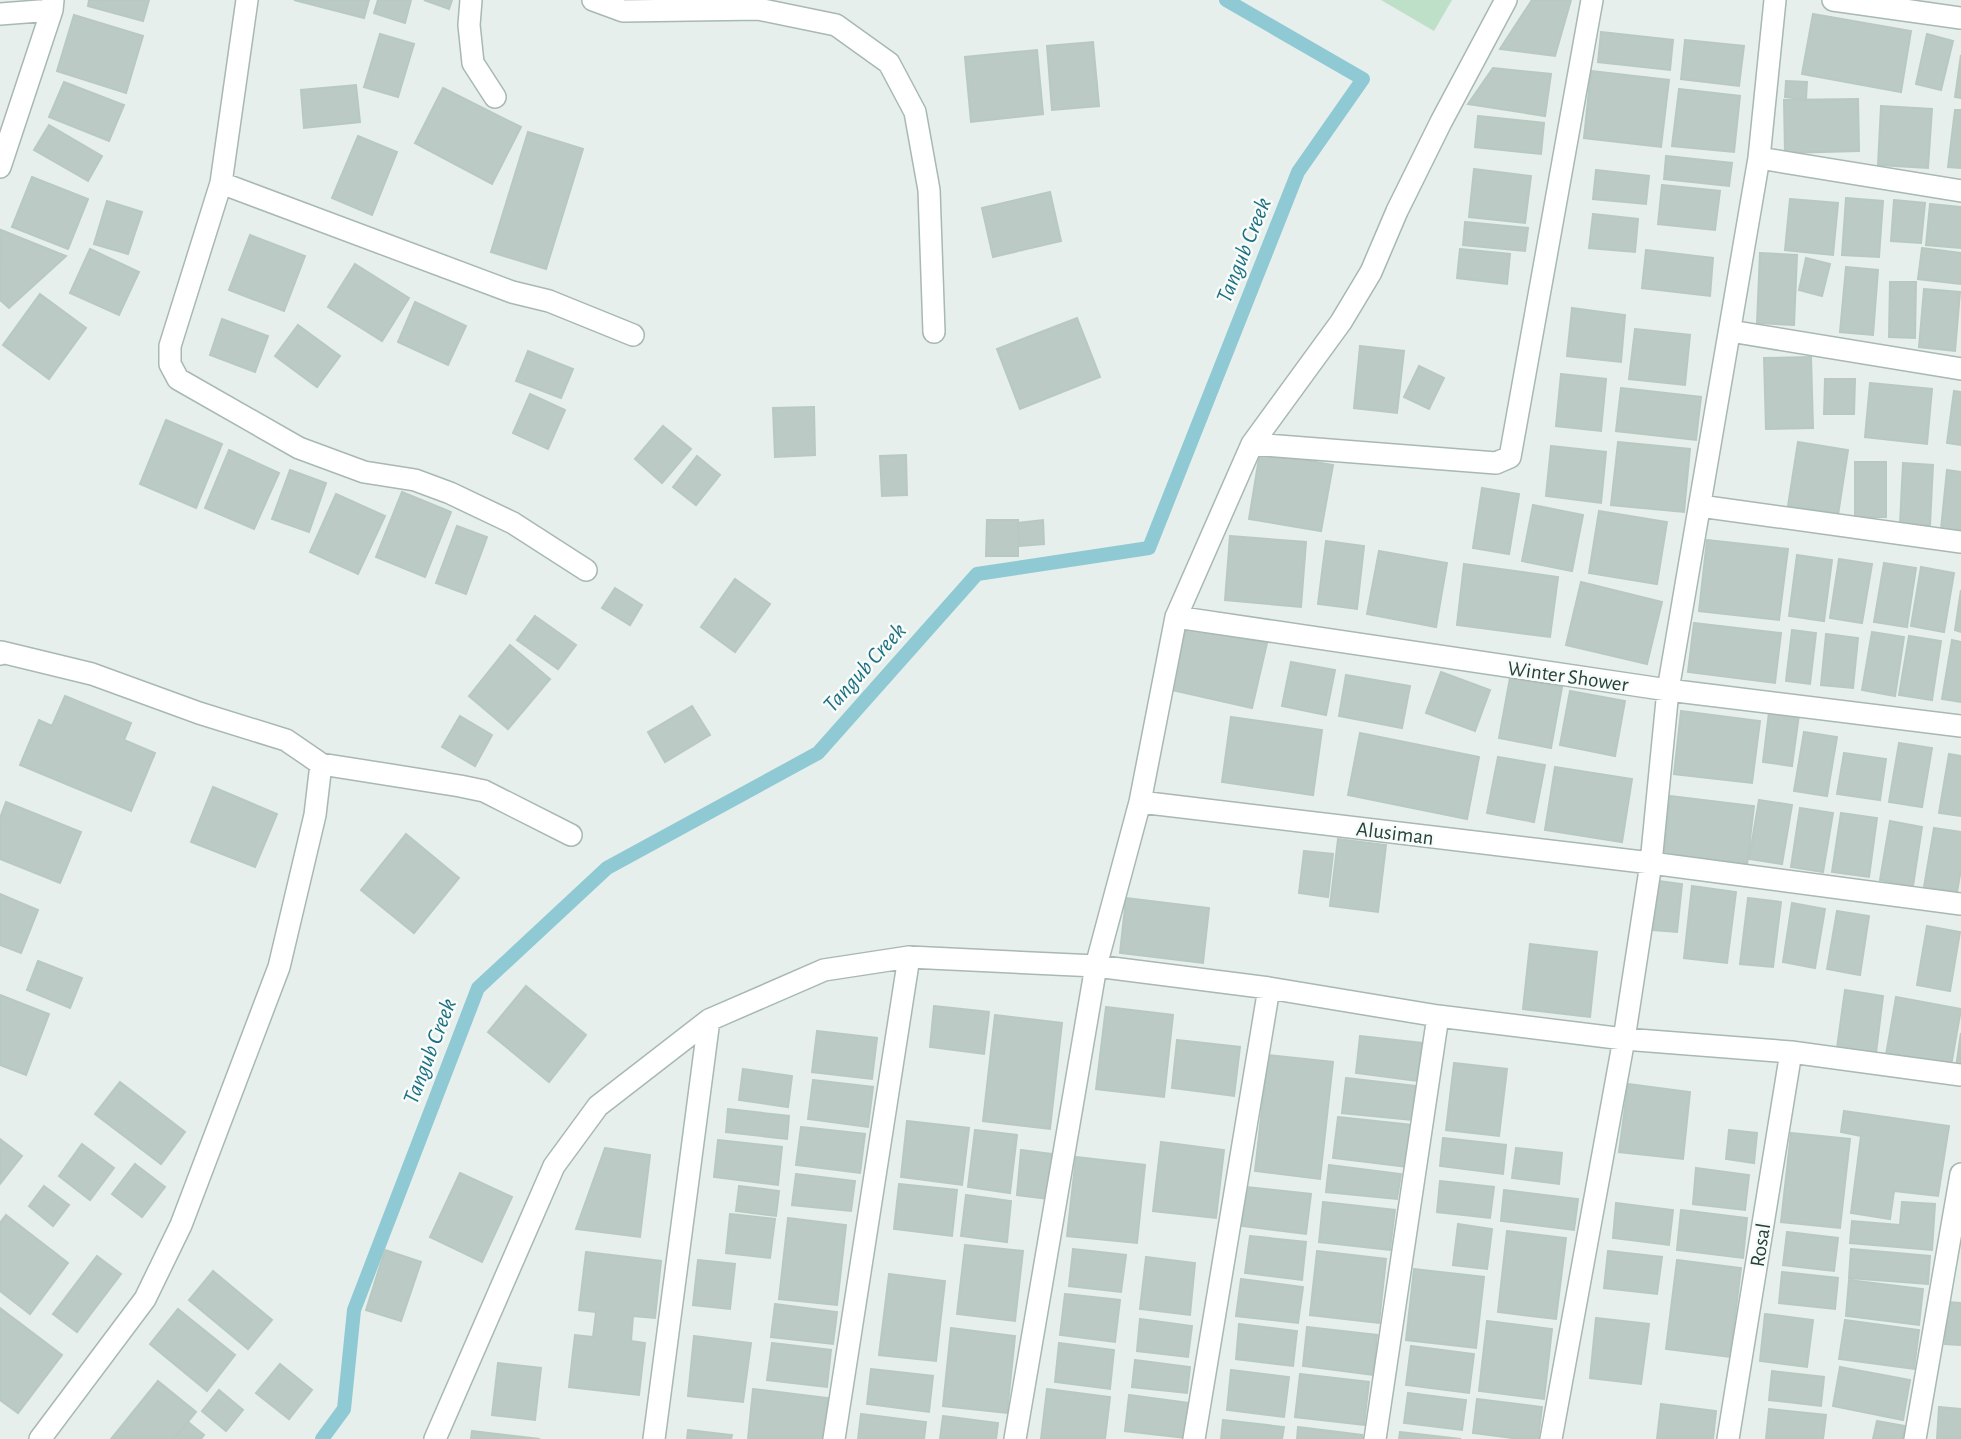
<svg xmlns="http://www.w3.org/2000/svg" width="1961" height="1439" font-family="'Alegreya Sans',sans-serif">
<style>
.green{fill:#bfe0c8}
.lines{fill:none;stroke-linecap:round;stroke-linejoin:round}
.stream{stroke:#8ec9d4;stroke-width:14}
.building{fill:#bbcac4;stroke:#b8c9c2;stroke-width:2}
.minor-casing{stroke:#a8b8b2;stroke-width:24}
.minor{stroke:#fff;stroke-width:21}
.labels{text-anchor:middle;stroke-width:5;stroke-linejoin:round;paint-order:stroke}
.street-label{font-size:21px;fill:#24423a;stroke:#f7fbf9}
.water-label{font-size:23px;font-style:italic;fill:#1c6f80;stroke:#f7fbf9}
</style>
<rect width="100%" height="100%" fill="#e6efeb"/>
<path class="green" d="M1381,0h71l-18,31z"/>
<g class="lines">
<path class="stream" d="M322,1439l22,-30 10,-99 124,-322 129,-120 211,-115 159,-179 172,-26 149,-376 65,-93 -137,-79"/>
</g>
<path class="building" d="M89,0h60l-6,21 -55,-15z
M294,0h75l-5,18z
M378,0h33l-6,23 -31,-10z
M424,0h28l-3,9z
M1532,0h39l-16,56 -55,-7z
M1813,14l98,17 -10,61 -99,-18z
M74,15l69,21 -17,57 -69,-22z
M1601,32l72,8 -3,30 -72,-8z
M380,34l34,10 -16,53 -34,-10z
M1927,34l26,7 -12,49 -25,-6z
M1685,40l59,6 -5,40 -58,-7z
M1093,42l6,64 -47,4 -5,-64z
M1037,50l6,64 -72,8 -6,-65z
M1961,55v43l-6,-1z
M1493,68l58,6 -6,42 -77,-12z
M1591,71l78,9 -8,67 -77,-9z
M1786,81l21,1 -1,17 -21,-2z
M64,82l60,23 -15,36 -60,-24z
M356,85l4,37 -56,6 -3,-38z
M443,88l78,39 -29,57 -77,-41z
M1679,89l61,7 -6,56 -62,-6z
M1858,99l1,52 -74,2 -1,-53z
M1881,106l51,3 -4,59 -50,-3z
M1955,110h6v58l-13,-1z
M1478,116l66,7 -3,31 -66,-7z
M49,125l53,31 -14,25 -54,-31z
M528,132l55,17 -37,120 -55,-17z
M358,136l39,16 -25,63 -40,-17z
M1666,156l66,7 -3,23 -65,-7z
M1474,169l57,7 -6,47 -56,-6z
M1596,170l53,6 -3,28 -53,-5z
M32,177l56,22 -20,50 -56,-22z
M1662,185l58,6 -5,39 -57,-6z
M1050,192l11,49 -68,16 -11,-49z
M1846,198l37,3 -4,56 -37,-2z
M1790,199l48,4 -5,52 -48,-5z
M1894,200l31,3 -4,40 -30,-2z
M107,201l35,11 -14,42 -34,-10z
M1930,204l31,3v41l-35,-3z
M1593,214l45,5 -3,33 -46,-4z
M1465,222l63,6 -3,23 -62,-6z
M1,230l65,26 -57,52 -9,-8z
M250,235l55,21 -21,55 -55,-21z
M1922,248l39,5v31l-43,-5z
M90,249l49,23 -20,43 -49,-22z
M1460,249l50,5 -3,30 -50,-6z
M1646,250l67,8 -3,38 -68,-8z
M1760,253l37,2 -3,70 -37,-2z
M1806,258l24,6 -8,32 -23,-6z
M355,264l54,34 -27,43 -54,-34z
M1846,267l32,3 -5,65 -33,-3z
M1890,282h26l-1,56 -26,-1z
M1924,289l36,3 -5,59 -36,-4z
M40,294l46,34 -37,51 -46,-34z
M415,302l51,24 -18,39 -50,-23z
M1572,308l53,7 -4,47 -54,-6z
M1077,318l23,59 -80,32 -23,-60z
M222,319l46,17 -13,36 -45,-17z
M298,325l42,31 -23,31 -42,-31z
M1635,329l55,6 -5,50 -56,-6z
M1360,346l44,5 -7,62 -43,-5z
M528,351l45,18 -12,29 -45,-17z
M1811,357l2,71 -47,1 -2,-71z
M1419,366l25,12 -15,31 -25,-12z
M1561,374l45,5 -5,52 -45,-5z
M1825,379h30l-1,35h-30z
M1870,383l62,6 -5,55 -62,-7z
M1621,388l80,9 -5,43 -80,-9z
M1954,391l7,1v53l-14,-2z
M530,394l35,16 -17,39 -35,-16z
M814,407l1,48 -40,2 -2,-49z
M166,420l56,24 -26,64 -56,-24z
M663,426l28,23 -29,34 -27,-24z
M1618,442l72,7 -6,63 -73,-7z
M1798,442l50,8 -10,65 -50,-9z
M1551,446l55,6 -5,51 -55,-7z
M229,450l50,23 -25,56 -49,-21z
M1260,452l73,13 -12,66 -72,-12z
M906,455l1,40 -25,1 -2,-40z
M697,456l23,19 -24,30 -23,-18z
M1855,462h31v55h-31z
M1903,463l30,2 -3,60 -30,-1z
M290,470l36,13 -17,49 -37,-13z
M1947,470l14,2v59l-20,-2z
M1482,488l37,6 -10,60 -36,-6z
M402,492l49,20 -26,65 -49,-20z
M336,494l49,22 -27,58 -48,-22z
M1533,505l50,10 -11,56 -50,-10z
M1599,511l68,11 -10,62 -68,-11z
M987,520h31v36h-32z
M1043,520l1,24 -24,2 -2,-23z
M457,526l30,11 -21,57 -30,-11z
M1230,536l76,6 -5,65 -76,-7z
M1707,540l81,9 -9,71 -80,-9z
M1326,541l38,5 -7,63 -39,-5z
M1379,551l68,12 -11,64 -69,-13z
M1797,555l35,5 -8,61 -35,-5z
M1839,559l33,5 -10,59 -32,-5z
M1884,563l32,5 -9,59 -33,-5z
M1464,564l94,13 -8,60 -93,-12z
M1921,567l33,6 -10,59 -33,-6z
M735,579l35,25 -35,48 -34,-25z
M1581,582l81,20 -15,62 -81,-19z
M615,588l27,17 -12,20 -28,-17z
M1961,590v42l-6,-2z
M535,616l41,29 -18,24 -41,-29z
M1694,623l87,10 -6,50 -87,-11z
M1186,626l81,17 -15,65 -80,-18z
M1792,630l24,3 -6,51 -24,-3z
M1872,632l32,5 -9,59 -33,-6z
M1826,634l32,4 -5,50 -32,-3z
M1909,636l32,5 -9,59 -33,-5z
M1952,640l9,2v60l-19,-3z
M510,645l40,34 -42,50 -39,-33z
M1291,662l44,8 -9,45 -44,-9z
M1441,672l49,18 -15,41 -49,-18z
M1346,675l64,11 -8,42 -63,-12z
M1510,678l52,9 -11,61 -52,-10z
M1570,691l55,10 -10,55 -55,-11z
M65,696l66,27 -7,17 31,13 -24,58 -111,-46 19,-45 13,6z
M692,706l18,29 -45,27 -17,-30z
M1681,711l79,10 -8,62 -78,-9z
M1769,712l30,3 -7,51 -29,-4z
M460,716l32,19 -17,31 -33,-19z
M1231,717l91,13 -9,65 -91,-13z
M1804,732l33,5 -10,59 -33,-5z
M1360,733l119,24 -12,62 -119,-24z
M1899,743l33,5 -10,59 -33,-5z
M1844,753l42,6 -6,41 -43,-6z
M1949,754l12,2v60l-22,-3z
M1498,757l47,8 -11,57 -47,-9z
M1555,767l77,12 -10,63 -77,-12z
M213,787l64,27 -22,53 -64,-25z
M1670,796l84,10 -7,59 -83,-9z
M1759,800l33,5 -10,59 -33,-5z
M6,802l75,30 -21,51 -60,-24v-41z
M1800,808l33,5 -10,59 -32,-5z
M1841,813l36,5 -8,59 -37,-5z
M1890,821l32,6 -9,59 -33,-6z
M1934,828l27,4v37l-4,23 -33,-5z
M406,834l53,44 -45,55 -53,-43z
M1338,839l48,6 -8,67 -48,-6z
M1304,851l29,3 -5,43 -29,-4z
M1659,881l23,3 -5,48 -24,-2z
M1692,886l44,6 -9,71 -43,-5z
M0,894l38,16 -17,43 -21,-8z
M1126,898l83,10 -6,55 -83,-10z
M1748,898l33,4 -8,65 -33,-3z
M1792,903l33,6 -10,59 -32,-6z
M1837,911l32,5 -9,59 -33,-6z
M1927,926l33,6 -10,59 -33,-6z
M1530,944l67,8 -7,65 -67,-8z
M38,961l44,17 -12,30 -43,-18z
M526,986l60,49 -37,47 -61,-50z
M1845,990l38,6 -7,57 -39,-5z
M0,995l49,19 -23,61 -26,-10z
M1896,997l65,12 -10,57 -65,-11z
M934,1006l55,6 -5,42 -54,-7z
M1106,1007l67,8 -9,82 -68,-8z
M995,1015l67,8 -12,106 -67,-8z
M817,1031l60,7 -5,41 -60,-7z
M1961,1033v35l-5,-1z
M1360,1036l62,7 -5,38 -61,-8z
M1177,1040l63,7 -6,49 -62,-8z
M1268,1055l65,7 -13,117 -65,-8z
M1454,1063l53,6 -8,67 -53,-6z
M743,1069l49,7 -4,31 -49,-7z
M1346,1078l69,8 -3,34 -70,-7z
M813,1080l60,7 -5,40 -60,-8z
M120,1082l65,50 -24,32 -66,-50z
M1628,1084l62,8 -7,67 -64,-7z
M728,1109l61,7 -2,23 -61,-7z
M1844,1111l105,15 -11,70 -44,-5 -4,28 -39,-6 10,-77 -20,-4z
M1338,1117l74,8 -5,42 -74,-9z
M907,1121l62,7 -7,57 -61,-8z
M801,1127l64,7 -5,39 -64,-8z
M975,1130l42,5 -7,58 -42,-6z
M1729,1130l28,3 -3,30 -28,-4z
M1791,1133l59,6 -10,89 -59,-6z
M1443,1138l63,7 -3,29 -63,-8z
M0,1139l22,17 -22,28z
M718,1140l64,7 -4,38 -64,-8z
M1161,1142l63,8 -8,68 -63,-7z
M82,1144l32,24 -24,32 -31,-24z
M605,1148l45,7 -10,82 -64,-8z
M1516,1148l46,5 -3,31 -47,-6z
M1021,1150l32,4 -5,45 -31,-4z
M1076,1157l69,8 -8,78 -70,-7z
M135,1164l30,23 -23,30 -30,-23z
M1329,1165l72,9 -4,25 -71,-7z
M1696,1168l53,7 -4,35 -52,-6z
M460,1173l52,24 -30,65 -52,-25z
M796,1174l59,7 -4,30 -59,-6z
M1440,1181l54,6 -4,31 -53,-6z
M899,1184l58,6 -5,46 -58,-7z
M44,1186l25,19 -16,21 -24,-20z
M739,1186l40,5 -3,25 -40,-5z
M1246,1187l65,7 -5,40 -64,-8z
M1504,1190l74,9 -4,31 -73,-9z
M966,1195l45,6 -4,41 -46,-6z
M1323,1202l72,8 -5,40 -71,-8z
M1902,1202l33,2 -3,46 -82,-7 2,-22 48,4z
M1616,1203l57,7 -4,35 -56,-7z
M1681,1210l66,8 -4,40 -66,-8z
M730,1214l45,5 -5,39 -44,-5z
M6,1215l62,48 -38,51 -30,-23v-68z
M788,1218l58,7 -9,80 -58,-6z
M1458,1224l34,5 -5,40 -34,-4z
M1507,1231l59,7 -10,81 -58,-7z
M1787,1232l51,6 -4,33 -51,-6z
M1250,1236l56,6 -4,38 -57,-7z
M965,1245l58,6 -8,70 -58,-7z
M1073,1249l53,6 -5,37 -52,-6z
M1851,1249l79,7 -2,28 -79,-6z
M385,1250l36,12 -20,59 -35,-11z
M1317,1251l69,8 -7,64 -69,-8z
M1608,1251l54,6 -5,37 -53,-6z
M586,1252l75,9 -6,57 -22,-2 -2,25 14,2 -6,52 -70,-8 6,-52 18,2 3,-25 -17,-2z
M97,1256l24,18 -44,58 -24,-18z
M1146,1257l49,6 -5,52 -50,-6z
M698,1260l37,4 -5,45 -37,-4z
M1677,1260l64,8 -11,89 -64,-8z
M1414,1269l70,8 -8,71 -70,-8z
M213,1271l59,49 -24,29 -59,-49z
M1782,1272l56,6 -3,31 -56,-6z
M889,1274l56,7 -9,80 -57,-6z
M1241,1279l62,8 -5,36 -62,-7z
M1849,1280l74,9 -4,36 -73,-9z
M1065,1294l55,6 -5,42 -55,-7z
M1948,1302l13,1v42l-16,-1z
M775,1304l62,8 -4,32 -62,-7z
M0,1308l62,47 -44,58 -18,-13z
M178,1309l57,46 -28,36 -57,-47z
M1765,1314l48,6 -6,47 -47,-6z
M1596,1318l53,6 -8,60 -51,-6z
M1140,1319l52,7 -4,31 -51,-6z
M1845,1320l74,10 -5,39 -75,-10z
M1487,1321l65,8 -8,70 -65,-8z
M1239,1324l58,7 -4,35 -57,-7z
M1307,1327l70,8 -4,40 -70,-9z
M951,1328l64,8 -8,77 -64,-7z
M694,1336l57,7 -8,59 -55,-6z
M772,1343l59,7 -4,37 -60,-7z
M1059,1343l55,7 -4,39 -55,-7z
M1411,1346l63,8 -5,39 -63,-8z
M1135,1360l55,7 -3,26 -55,-6z
M498,1363l43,5 -6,52 -43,-5z
M280,1364l32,26 -23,29 -33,-26z
M1840,1367l70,13 -7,40 -70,-14z
M871,1369l62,7 -4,36 -62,-8z
M1231,1370l58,7 -5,40 -57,-7z
M1772,1371l52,6 -3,29 -52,-6z
M1300,1374l69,8 -5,43 -69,-8z
M158,1381l38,31 -22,27h-63z
M753,1389l75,9 -5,41h-75z
M1047,1389l63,8 -5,42h-64z
M219,1390l24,20 -17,21 -24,-20z
M1408,1393l58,7 -4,30 -58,-7z
M1129,1395l61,8 -4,35 -61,-7z
M1477,1399l65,8 -4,32h-18l-47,-6z
M1661,1404l55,7 -3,28h-56z
M1939,1407l22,2v30h-24z
M1769,1409l57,6 -3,24h-57z
M861,1414l65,8 -2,17h-66z
M943,1416l55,7 -2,16h-56z
M1223,1420l61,7 -2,12h-61z
M1877,1421l28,5 -3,13h-29z
M188,1422l16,13 -3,4h-27z
M1298,1427l64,8v4h-65z
M688,1430l44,5 -1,4h-44z
M472,1431l68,8h-69z
M1400,1432l61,7h-62z"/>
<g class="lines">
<g class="minor-casing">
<path id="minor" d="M247,0l-26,183 -51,163v18l8,15 121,69 65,24 51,8 35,13 63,30 73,47
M471,0l-2,25 4,38 22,34
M593,0l30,11 135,-2 78,16 53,38 26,49 14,78 5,142
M1833,0l128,18
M0,14l52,-4
M1759,158l202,33
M0,167l52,-157 1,-10
M221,183l291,109 37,9 84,34
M1730,331l231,38
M1252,444l244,19 14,-6 82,-457
M1700,506l261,36
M1176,617l492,73 293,36
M0,654l1,-2 91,22 107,39 87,27 35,24 -6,51 -36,152 -98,258 -36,74 -105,140
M321,764l139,22 24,5 87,44
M1140,802l511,61 310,41
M435,1439l119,-273 44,-60 111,-86 115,-50 85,-13 187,9 173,22 169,28 186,23 167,13 170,23
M654,1439l55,-419
M834,1439l75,-482
M1015,1439l81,-473 44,-164 36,-185 76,-173 89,-122 30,-50 26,-61 44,-89 65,-122
M1194,1439l75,-451
M1375,1439l63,-423
M1551,1439l73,-400 27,-176 17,-173 91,-532 16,-158
M1728,1439l63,-387
M1915,1439l46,-265"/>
</g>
<use href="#minor" class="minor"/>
</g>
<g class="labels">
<g class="street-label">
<text transform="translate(1568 676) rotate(8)" y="7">Winter Shower</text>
<text transform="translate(1395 833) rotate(7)" y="7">Alusiman</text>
<text transform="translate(1760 1245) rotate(-81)" y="7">Rosal</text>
</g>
<g class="water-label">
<text transform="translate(1243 250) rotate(-68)" y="8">Tangub Creek</text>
<text transform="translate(864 667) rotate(-48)" y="8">Tangub Creek</text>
<text transform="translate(429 1051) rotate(-69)" y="8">Tangub Creek</text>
</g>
</g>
</svg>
